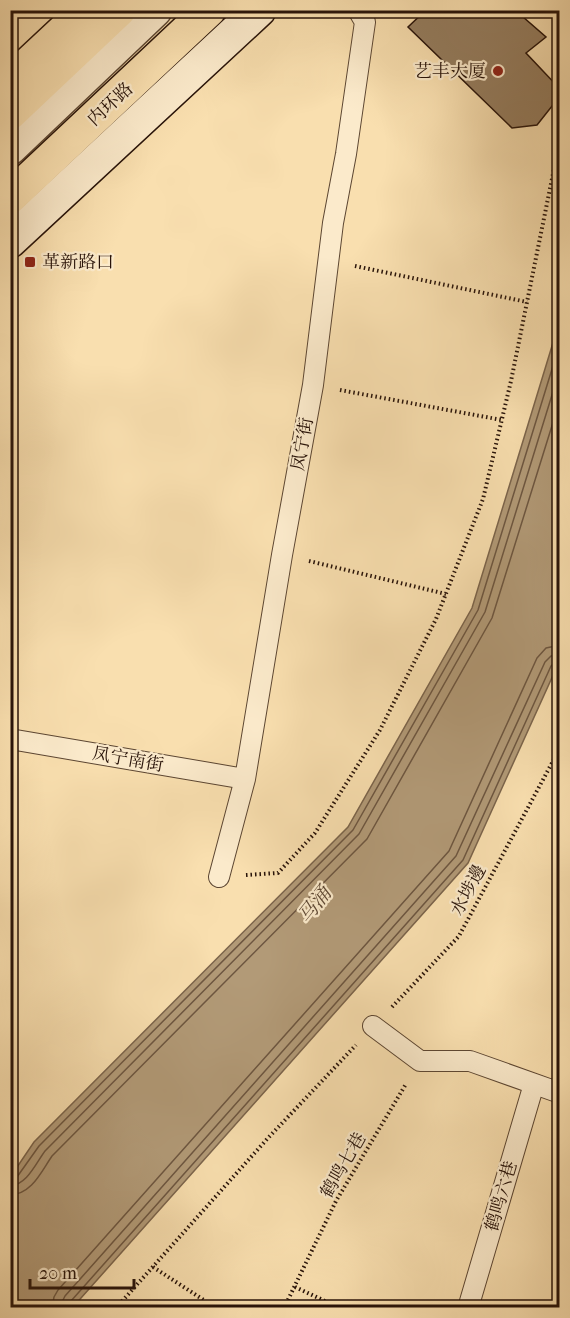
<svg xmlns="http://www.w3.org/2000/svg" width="570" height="1318" font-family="'IM FELL French Canon','Noto Serif SC',serif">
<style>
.water{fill:#b29a77;stroke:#7b644b;stroke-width:1.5}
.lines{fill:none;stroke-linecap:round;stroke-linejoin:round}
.shore{stroke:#6d5640;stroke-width:1.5}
.building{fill:#957d5f;stroke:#281309;stroke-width:1.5}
.lane-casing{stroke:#5c4632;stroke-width:22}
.street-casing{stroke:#5c4632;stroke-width:36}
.secondary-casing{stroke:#281309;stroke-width:36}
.primary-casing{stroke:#281309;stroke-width:36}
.highway-casing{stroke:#281309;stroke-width:36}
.path{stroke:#281309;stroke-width:4;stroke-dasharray:1.5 3;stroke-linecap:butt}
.lane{stroke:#fbeacb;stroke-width:20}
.street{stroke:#fbeacb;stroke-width:33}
.secondary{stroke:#fbeacb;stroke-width:33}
.primary{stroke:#f9dfaf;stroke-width:33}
.highway{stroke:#f9dfaf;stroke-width:33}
.poi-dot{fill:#8f2418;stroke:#fbeacb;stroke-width:2}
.labels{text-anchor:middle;stroke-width:4.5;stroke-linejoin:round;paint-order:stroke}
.poi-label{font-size:18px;fill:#281309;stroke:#fbeacb;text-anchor:end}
.street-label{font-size:18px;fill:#281309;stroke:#fbeacb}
.water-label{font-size:20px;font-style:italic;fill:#5f4935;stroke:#fbeacb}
</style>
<rect width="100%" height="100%" fill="#f9dfaf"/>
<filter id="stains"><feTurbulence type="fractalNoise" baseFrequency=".00333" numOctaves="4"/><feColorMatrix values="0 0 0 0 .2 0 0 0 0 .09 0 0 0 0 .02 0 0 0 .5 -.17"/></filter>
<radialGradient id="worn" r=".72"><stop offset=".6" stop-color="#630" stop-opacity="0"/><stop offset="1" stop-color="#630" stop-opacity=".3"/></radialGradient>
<path class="water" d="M559,323v339l-91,201 -395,444h-62v-131l23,-34 314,-315 124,-219z"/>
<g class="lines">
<path class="shore" d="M10,1179l7,-2 22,-31 314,-316 125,-220 82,-267
M10,1186c17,-1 26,-23 35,-35l314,-317 126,-222 75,-243
M10,1195c22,-1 31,-23 42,-39l315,-317 125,-221 68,-218
M52,1308l2,-11 4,-7 391,-439 88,-193 9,-10 14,-3
M61,1308l1,-6 3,-6 391,-440 89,-194 6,-6 9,-2
M69,1308l2,-7 392,-441 88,-194 4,-4h5"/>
</g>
<path class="building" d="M426,10h89l31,27 -20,16 34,36v7l-23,29 -25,3 -104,-101z"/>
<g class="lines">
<g class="lane-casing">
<path id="lane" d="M10,739l235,40
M219,877l26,-98 37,-224 31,-170 20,-162 13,-69 19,-132 -7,-12
M373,1026l47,35h50l90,32
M468,1308l66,-224"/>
</g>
<g class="street-casing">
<path id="street" d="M10,148l145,-138"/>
</g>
<g class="secondary-casing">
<path id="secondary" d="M10,241l249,-231"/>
</g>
<g class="primary-casing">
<path id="primary" d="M10,81l76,-71"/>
</g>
<g class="highway-casing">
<path id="highway" d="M10,113l109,-103
M10,197l199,-187"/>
</g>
<path class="path" d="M355,266l172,36
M340,390l162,30
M309,561l137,33
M246,875l32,-2 37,-40 65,-103 56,-111 47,-120 28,-118 44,-217
M392,1007l67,-71 101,-188
M153,1267l63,41
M295,1287l45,21
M116,1308l152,-170 88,-93
M284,1308l52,-107 70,-117"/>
<use href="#lane" class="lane"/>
<use href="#street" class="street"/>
<use href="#secondary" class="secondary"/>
<use href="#primary" class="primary"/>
<use href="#highway" class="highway"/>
</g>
<g class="poi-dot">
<circle cx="498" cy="71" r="6"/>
<rect x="24" y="256" width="12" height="12" rx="3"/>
</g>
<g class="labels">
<g class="poi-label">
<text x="486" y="77">艺丰大厦</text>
<text x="42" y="268" text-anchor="start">革新路口</text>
</g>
<g class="street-label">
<text transform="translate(110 104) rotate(-43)" y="6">内环路</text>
<text transform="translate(302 444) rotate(-80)" y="6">凤宁街</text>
<text transform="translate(128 759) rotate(10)" y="6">凤宁南街</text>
<text transform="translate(468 890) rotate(-62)" y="6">水埗邊</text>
<text transform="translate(343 1165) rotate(-60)" y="6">鹤鸣七巷</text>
<text transform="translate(501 1196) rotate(-74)" y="6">鹤鸣六巷</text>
</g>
<g class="water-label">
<text transform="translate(314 905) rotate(-52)" y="7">马涌</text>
</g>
</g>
<rect width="570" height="1318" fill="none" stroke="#f9dfaf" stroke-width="36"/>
<rect x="12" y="12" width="546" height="1294" fill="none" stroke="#281309" stroke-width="3"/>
<rect x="18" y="18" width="534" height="1282" fill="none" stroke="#281309" stroke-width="1.5"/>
<path d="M30 1279v9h104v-9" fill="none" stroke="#281309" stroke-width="3"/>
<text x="39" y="1279" font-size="18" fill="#281309" stroke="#fbeacb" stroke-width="4.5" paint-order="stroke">20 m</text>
<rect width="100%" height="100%" filter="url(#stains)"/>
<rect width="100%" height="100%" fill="url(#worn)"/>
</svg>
